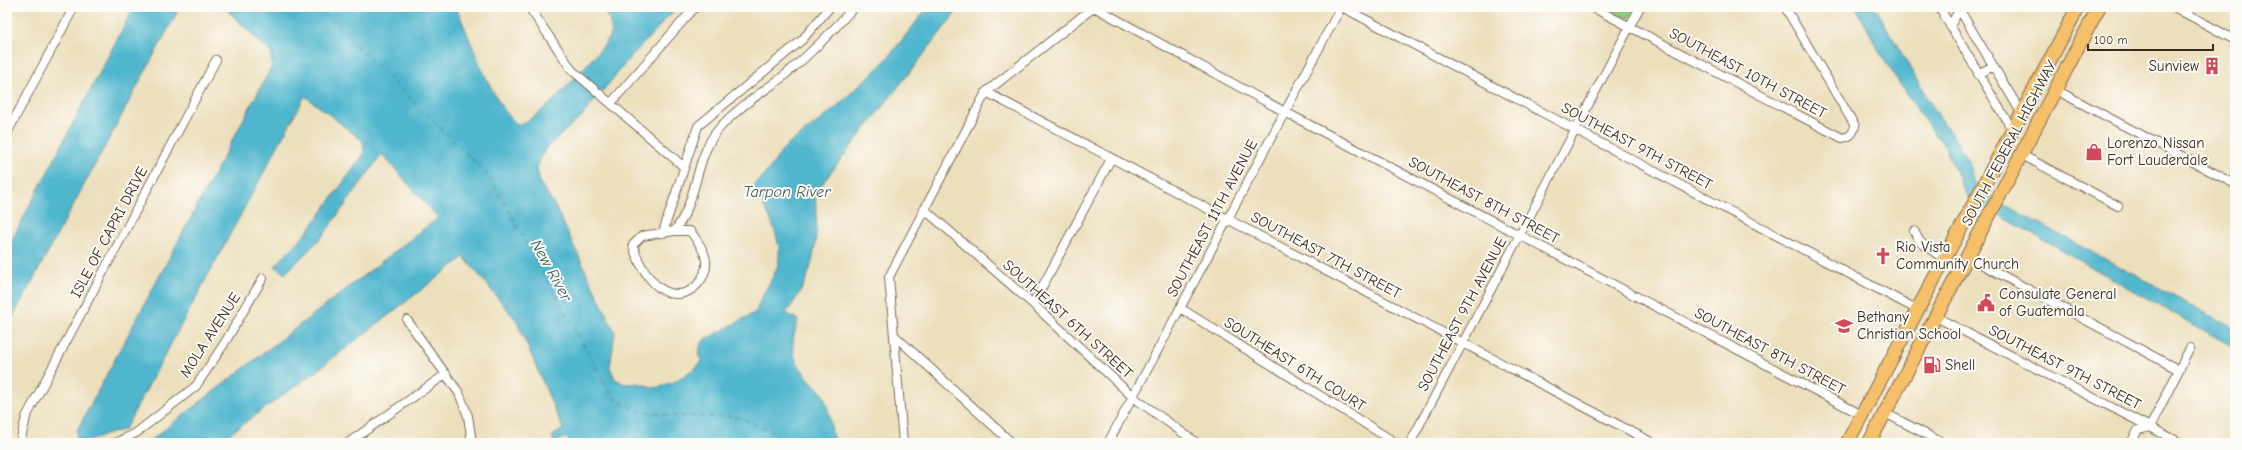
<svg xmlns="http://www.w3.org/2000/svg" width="2242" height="450" font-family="'Comic Neue',sans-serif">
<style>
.green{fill:#8fcb80;stroke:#657a4f}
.water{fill:#4fb6ce;stroke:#457076}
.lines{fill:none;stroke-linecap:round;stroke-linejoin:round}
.ferry{stroke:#425b5c;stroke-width:1;stroke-dasharray:5 4;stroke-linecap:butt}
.street-casing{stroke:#796955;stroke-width:10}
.primary-casing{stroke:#796955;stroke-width:15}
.street{stroke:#fff;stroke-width:8}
.primary{stroke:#f6c06b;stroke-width:13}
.labels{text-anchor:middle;stroke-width:4;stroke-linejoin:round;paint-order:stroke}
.poi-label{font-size:15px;fill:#3b2a1e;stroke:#fdfcf7;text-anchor:start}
.street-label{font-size:15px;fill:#3b2a1e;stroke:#fdfcf7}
.water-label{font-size:16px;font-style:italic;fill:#425b5c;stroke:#fdfcf7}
</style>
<rect width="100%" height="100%" fill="#fdfcf7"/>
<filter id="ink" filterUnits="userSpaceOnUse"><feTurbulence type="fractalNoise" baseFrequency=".025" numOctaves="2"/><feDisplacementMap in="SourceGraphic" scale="8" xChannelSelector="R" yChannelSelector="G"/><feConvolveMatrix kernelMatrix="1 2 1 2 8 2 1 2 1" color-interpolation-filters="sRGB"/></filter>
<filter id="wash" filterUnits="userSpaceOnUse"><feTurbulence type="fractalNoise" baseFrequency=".012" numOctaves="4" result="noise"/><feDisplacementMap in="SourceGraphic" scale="16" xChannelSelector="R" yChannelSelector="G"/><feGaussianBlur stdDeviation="0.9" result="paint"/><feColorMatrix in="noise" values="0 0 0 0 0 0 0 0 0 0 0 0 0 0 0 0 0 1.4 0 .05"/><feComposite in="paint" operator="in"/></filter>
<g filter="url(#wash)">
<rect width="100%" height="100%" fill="#ecdfbc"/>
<path class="green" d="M1596,7h39l-5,10 -7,2z"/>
<path class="water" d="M134,7h46l-173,321v-79z
M224,7h232c15,33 36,97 62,118 25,-7 69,-61 87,-81l7,-12 -3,-13 -9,-12h77l-47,51 -48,58 -33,29 -9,13 -3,11 3,14 14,21 61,128 -5,35 5,12 10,5 13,-1 18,5 18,-6 23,-15 4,-6c-2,-9 -3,-14 3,-21l52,-28c4,-17 17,-31 22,-48 6,-24 -13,-58 -26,-77l14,-14 19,-26 48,-37 53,-50 42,-53h32c-47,63 -97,123 -145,186 4,47 1,82 -29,120l12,7c-8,27 -8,36 11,59 4,5 11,10 14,16 7,14 8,33 11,48h-264l-4,-6 -12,6 -2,-7 11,-7 -47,-109 -52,-63 -149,115 -98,71h-70l291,-225 -56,-64 -60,83 -37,37 -10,-8 32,-34 57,-78 -1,-13 -58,-45 -180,333 -46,14 -3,-11 196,-366 -1,-13z
M1856,7h19l53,92 41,62 4,20 4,7 28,17 230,124v19l-268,-151 -22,-50 -21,-27 -42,-63z"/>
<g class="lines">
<path class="ferry" d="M317,7l172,169 123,220 19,13 42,7 64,1 36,14 11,12"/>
</g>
</g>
<g filter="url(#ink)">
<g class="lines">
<g class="street-casing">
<path id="street" d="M529,7l43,63 112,97
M1094,7l191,105 577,303
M1342,7l576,303
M1592,7l250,131c8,-1 11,-4 13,-12l-70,-119
M1939,7l74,124
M1958,7l64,107
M2174,7l61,33
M1950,26l11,-19
M1978,74l15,-8
M2056,90l179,94
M986,92l667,351
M611,103l84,-96
M7,133l67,-126
M2022,155l96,51
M924,209l109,95 100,93 64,46
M674,231h16c15,19 24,34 7,54 -5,5 -12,9 -19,9 -23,1 -40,-30 -45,-49l9,-9 32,-5c24,-28 20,-71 43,-100 19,-23 45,-38 68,-56 25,-21 48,-44 69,-68
M1914,231l6,11 24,17
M663,232l35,-106 104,-86 28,-33
M1968,257l211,113
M1033,304l78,-145
M1180,308l216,135
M1936,317l245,126
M407,320l52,73 9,23 4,27
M895,336l117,107
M1885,413l58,30
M20,443l6,-26 190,-357
M115,443l21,-10 60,-47 28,-42 39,-66
M348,443l98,-69
M903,443l-14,-166 97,-185 108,-85
M1108,443l233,-436
M1410,443l230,-436
M2131,443l7,-13 12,-3 40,-79"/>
</g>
<g class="primary-casing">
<path id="primary" d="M1847,443l231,-436
M1869,443l230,-436"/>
</g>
<use href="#street" class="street"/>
<use href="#primary" class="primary"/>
</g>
</g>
<defs>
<g id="building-bare" transform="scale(1.38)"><path d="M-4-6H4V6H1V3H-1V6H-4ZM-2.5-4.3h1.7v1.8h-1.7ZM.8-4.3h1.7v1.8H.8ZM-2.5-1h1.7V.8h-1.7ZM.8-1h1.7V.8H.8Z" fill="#d1495b" stroke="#fdfcf7" stroke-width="2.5" paint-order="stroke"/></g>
<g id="shop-bare" transform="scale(1.38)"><path d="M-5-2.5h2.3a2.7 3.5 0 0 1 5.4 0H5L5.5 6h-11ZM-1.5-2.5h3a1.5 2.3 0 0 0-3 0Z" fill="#d1495b" stroke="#fdfcf7" stroke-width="2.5" paint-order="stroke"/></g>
<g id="church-bare" transform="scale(1.38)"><path d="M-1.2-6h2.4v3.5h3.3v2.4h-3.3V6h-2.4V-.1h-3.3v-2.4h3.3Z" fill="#d1495b" stroke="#fdfcf7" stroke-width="2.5" paint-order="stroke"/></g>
<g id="civic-bare" transform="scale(1.38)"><path d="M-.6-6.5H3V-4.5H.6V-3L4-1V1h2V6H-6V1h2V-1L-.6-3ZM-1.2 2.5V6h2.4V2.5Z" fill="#d1495b" stroke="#fdfcf7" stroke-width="2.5" paint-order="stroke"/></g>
<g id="school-bare" transform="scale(1.38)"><path d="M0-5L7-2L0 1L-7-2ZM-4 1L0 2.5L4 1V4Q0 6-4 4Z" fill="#d1495b" stroke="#fdfcf7" stroke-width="2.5" paint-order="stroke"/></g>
<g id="fuel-bare" transform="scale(1.38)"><path d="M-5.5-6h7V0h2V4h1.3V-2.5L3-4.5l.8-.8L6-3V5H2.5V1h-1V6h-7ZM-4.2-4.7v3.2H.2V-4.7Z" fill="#d1495b" stroke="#fdfcf7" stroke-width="2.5" paint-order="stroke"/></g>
</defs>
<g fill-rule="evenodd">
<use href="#building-bare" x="2212" y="66"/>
<use href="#shop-bare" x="2094" y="152"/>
<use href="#church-bare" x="1883" y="256"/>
<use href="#civic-bare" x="1986" y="303"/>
<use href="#school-bare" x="1844" y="326"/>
<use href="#fuel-bare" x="1932" y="365"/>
</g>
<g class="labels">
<g class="poi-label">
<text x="2199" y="71" text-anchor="end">Sunview</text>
<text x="2107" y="148">Lorenzo Nissan<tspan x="2107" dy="17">Fort Lauderdale</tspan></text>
<text x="1896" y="252">Rio Vista<tspan x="1896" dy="17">Community Church</tspan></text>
<text x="1999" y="299">Consulate General<tspan x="1999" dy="17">of Guatemala</tspan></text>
<text x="1857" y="322">Bethany<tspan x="1857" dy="17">Christian School</tspan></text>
<text x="1945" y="370">Shell</text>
</g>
<g class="street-label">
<text transform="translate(1748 73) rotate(28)" y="5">SOUTHEAST 10TH STREET</text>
<text transform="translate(2009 143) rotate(-62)" y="5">SOUTH FEDERAL HIGHWAY</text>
<text transform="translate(1637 146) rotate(28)" y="5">SOUTHEAST 9TH STREET</text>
<text transform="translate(1484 200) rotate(28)" y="5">SOUTHEAST 8TH STREET</text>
<text transform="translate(1212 218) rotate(-62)" y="5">SOUTHEAST 11TH AVENUE</text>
<text transform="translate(109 232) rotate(-62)" y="5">ISLE OF CAPRI DRIVE</text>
<text transform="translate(1326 255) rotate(28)" y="5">SOUTHEAST 7TH STREET</text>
<text transform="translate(1462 314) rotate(-62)" y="5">SOUTHEAST 9TH AVENUE</text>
<text transform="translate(1068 319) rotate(42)" y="5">SOUTHEAST 6TH STREET</text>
<text transform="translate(210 335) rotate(-57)" y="5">MOLA AVENUE</text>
<text transform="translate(1770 351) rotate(28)" y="5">SOUTHEAST 8TH STREET</text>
<text transform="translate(1295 364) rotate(32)" y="5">SOUTHEAST 6TH COURT</text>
<text transform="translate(2065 367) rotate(27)" y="5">SOUTHEAST 9TH STREET</text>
</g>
<g class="water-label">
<text x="787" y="197">Tarpon River</text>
<text transform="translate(552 270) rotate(61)" y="6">New River</text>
</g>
</g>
<rect width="2242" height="450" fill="none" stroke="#fdfcf7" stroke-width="24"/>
<path d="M2088 44v6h125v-6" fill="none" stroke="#3b2a1e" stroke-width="2"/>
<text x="2094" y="44" font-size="12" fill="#3b2a1e" stroke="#fdfcf7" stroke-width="3" paint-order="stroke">100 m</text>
</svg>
